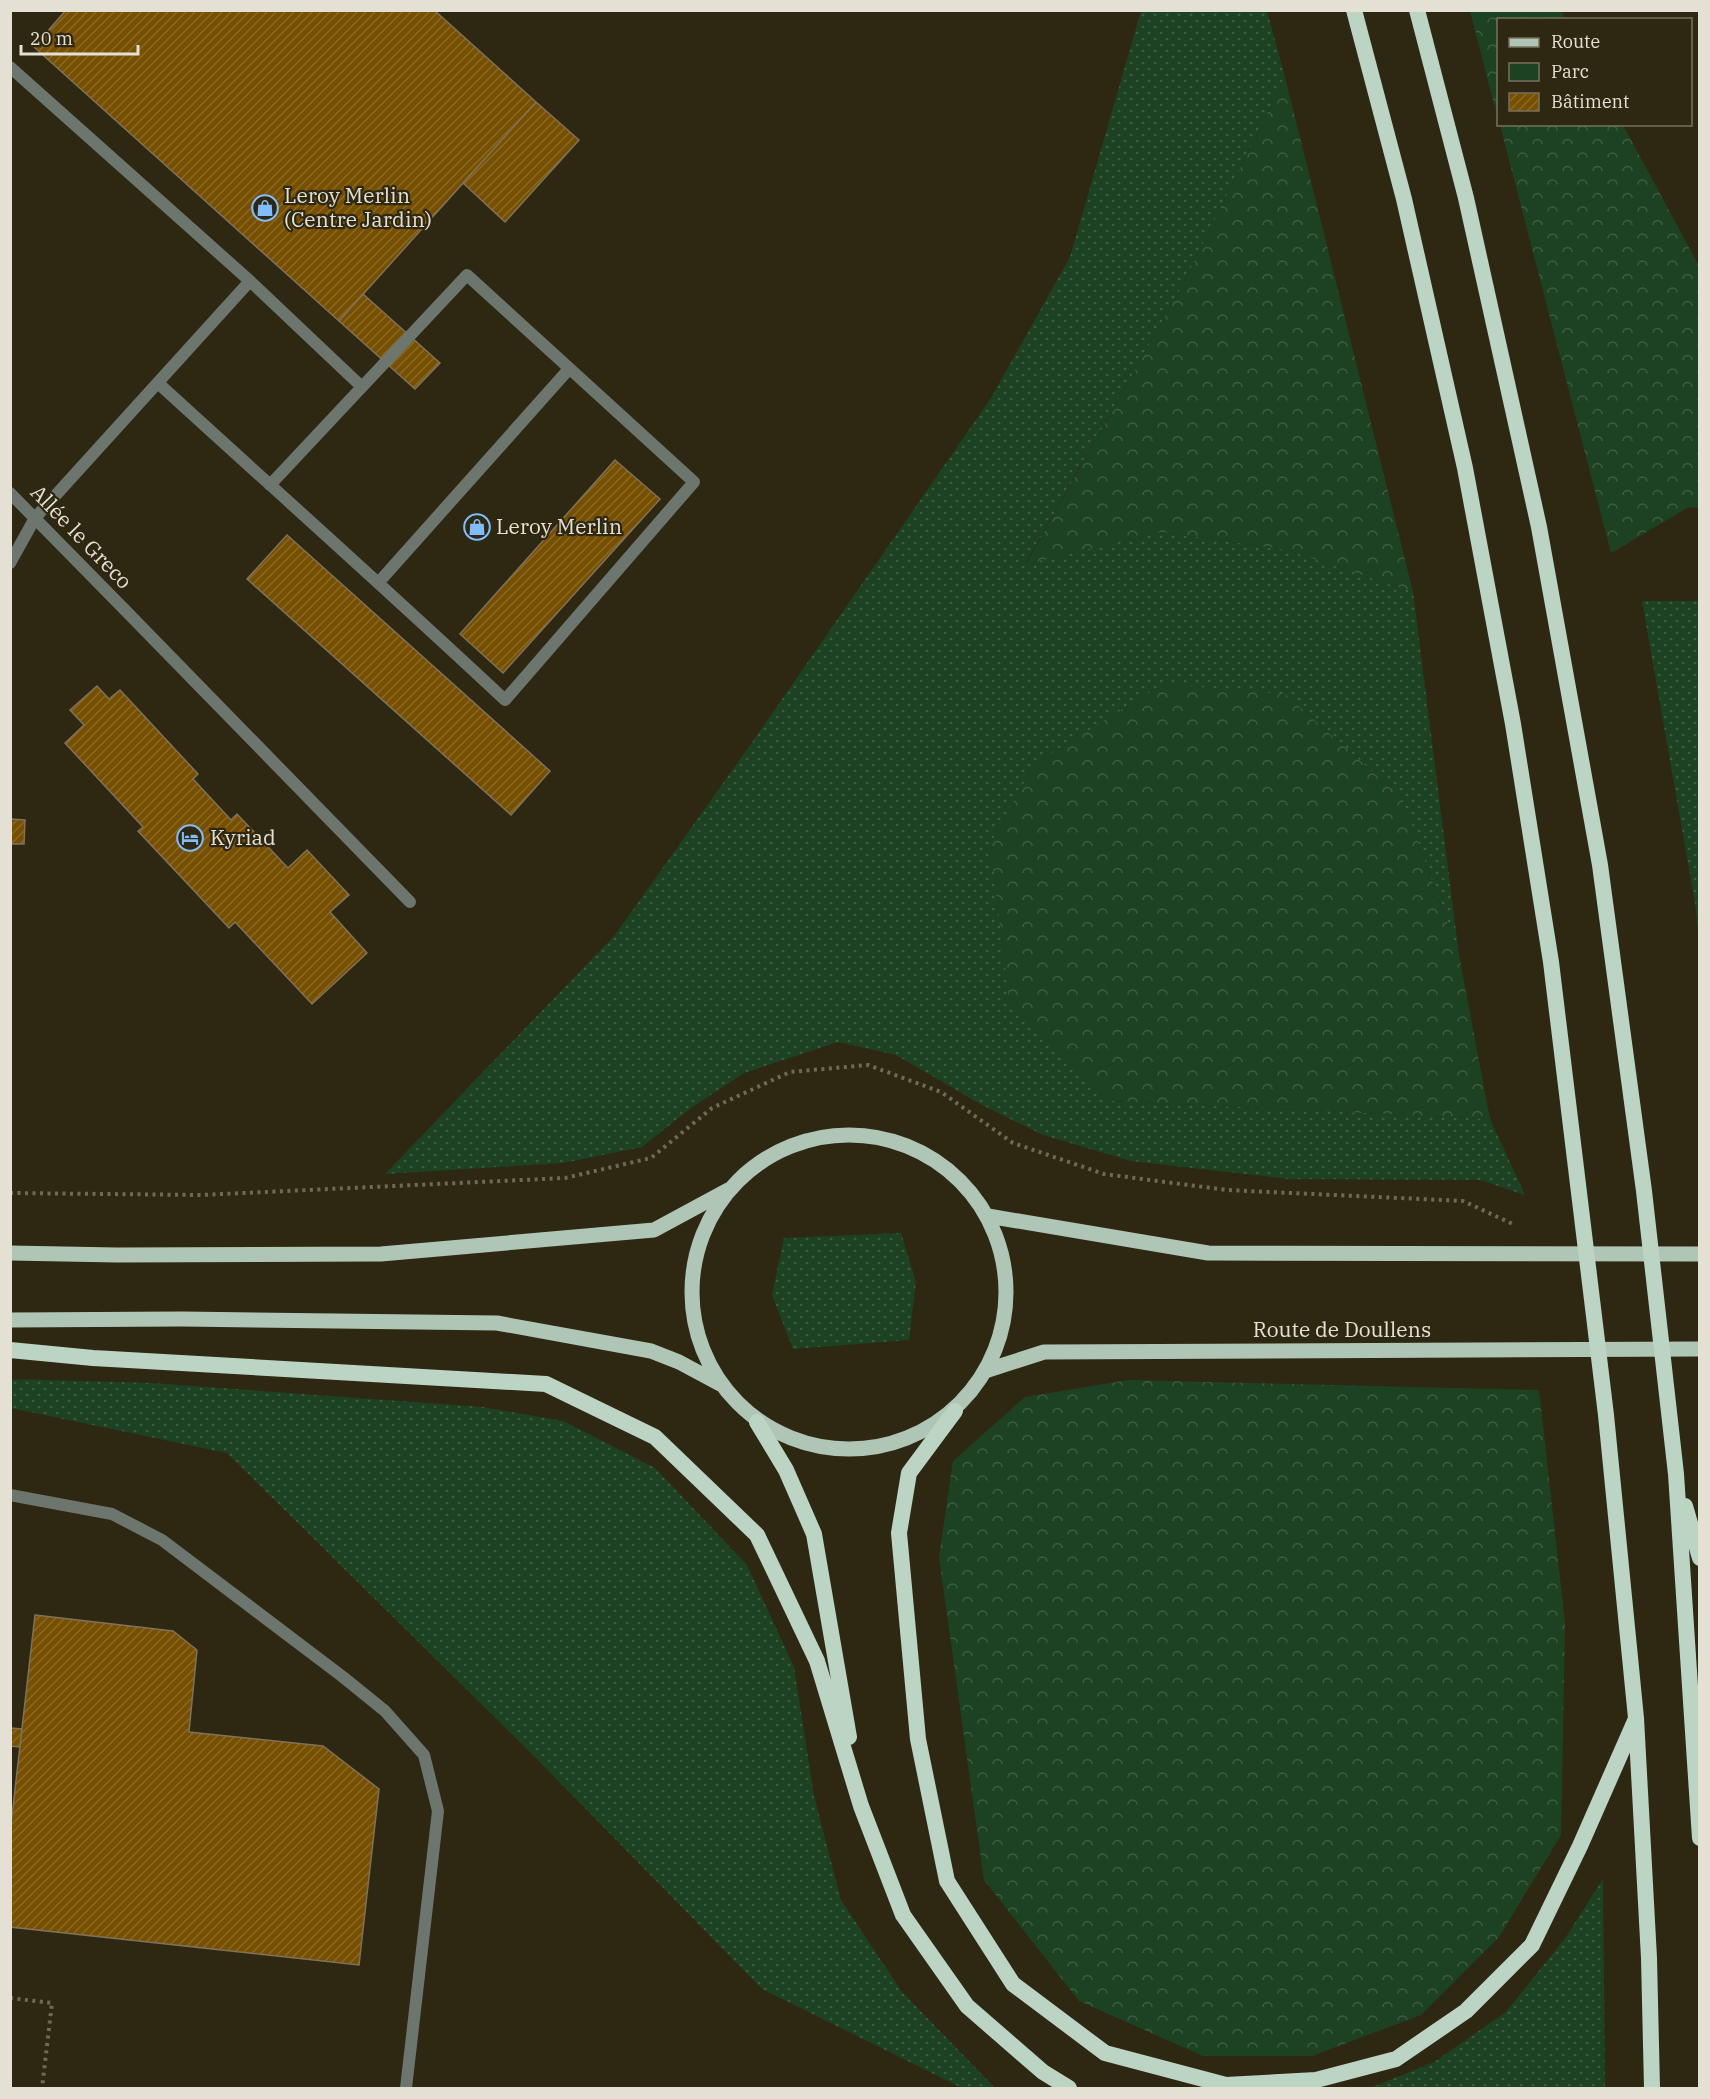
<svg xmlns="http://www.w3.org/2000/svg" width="1710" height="2099" font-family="'IBM Plex Serif',serif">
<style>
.green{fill:url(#green-dots)}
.forest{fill:url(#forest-crowns)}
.building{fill:url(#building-hatch);stroke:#80715b;stroke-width:1.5}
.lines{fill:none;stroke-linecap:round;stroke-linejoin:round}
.path{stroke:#6f6957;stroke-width:4;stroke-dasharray:3 4.5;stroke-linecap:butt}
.service{stroke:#6c766f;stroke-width:12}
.minor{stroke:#6c766f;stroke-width:12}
.primary{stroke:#afc5b6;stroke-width:15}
.trunk{stroke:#bcd4c4;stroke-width:16}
.labels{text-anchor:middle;stroke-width:4.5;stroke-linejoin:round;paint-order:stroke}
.poi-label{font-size:21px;fill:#e4e0d3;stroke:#2e2812;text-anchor:start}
.street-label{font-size:21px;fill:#e4e0d3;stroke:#2e2812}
</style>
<defs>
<pattern id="green-dots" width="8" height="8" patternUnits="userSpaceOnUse" patternTransform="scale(1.5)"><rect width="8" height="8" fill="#1d4123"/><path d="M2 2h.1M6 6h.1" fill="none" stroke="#3e5c42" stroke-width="1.8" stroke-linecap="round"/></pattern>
<pattern id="forest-crowns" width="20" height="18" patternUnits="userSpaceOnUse" patternTransform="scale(1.5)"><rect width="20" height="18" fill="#1d4123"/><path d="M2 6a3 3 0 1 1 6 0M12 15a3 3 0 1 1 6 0" fill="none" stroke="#3e5c42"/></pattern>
<pattern id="building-hatch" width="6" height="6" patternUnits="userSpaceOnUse" patternTransform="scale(1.5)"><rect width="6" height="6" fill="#774f01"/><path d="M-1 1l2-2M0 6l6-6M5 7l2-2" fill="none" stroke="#8a6825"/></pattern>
</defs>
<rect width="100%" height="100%" fill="#2e2812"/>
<path class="green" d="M1141,11h126l18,66 -104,211 -155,275 136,-31 125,18 126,42 46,363 -57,-157 -117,-104 -173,407 378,18 35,76 -45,-15 -191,-1 -158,-18 -88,-26 -61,-30 -86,-50 -58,-13 -94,31 -53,35 -49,39 -79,16 -178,11 230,-239 138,-194 238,-343 79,-141z
M1642,601h57v340l-4,-38z
M901,1233l15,49 -7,58 -116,9 -21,-54 12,-57z
M11,1379l141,4 331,24 80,14 92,47 92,97 47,102 20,129 27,104 61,92 93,96h-33l-200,-99 -229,-234 -306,-302 -216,-45z
M1603,1879l2,209h-235l64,-26 72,-50 60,-75z"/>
<path class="forest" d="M1470,11h91l5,8 -68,1v99z
M1285,77l128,515 -126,-42 -125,-18 -136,32 155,-276z
M1500,125h123l76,141v241l-12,1 -76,45z
M1163,684l122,10 117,104 57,157 31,164 -378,-18 -102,-93 -20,-164 44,-80z
M1128,1380l411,10 26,233 -4,212 -62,102 -78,78 -109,41h-109l-124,-55 -95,-121 -45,-323 14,-96 72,-64z"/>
<path class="building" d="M66,10h368l102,92 -197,219 -305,-274z
M536,102l43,38 -74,82 -42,-39z
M363,294l77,69 -25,26 -76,-68z
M615,460l45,39 -157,174 -43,-39z
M287,535l263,236 -39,44 -264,-236z
M97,686l12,13 11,-9 78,84 -5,5 38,41 6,-6 51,54 19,-18 42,45 -19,17 37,41 -55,51 -77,-82 -6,6 -91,-97 5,-4 -78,-84 19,-18 -14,-15z
M10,819l15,1 -1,24h-14z
M35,1615l138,16 24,19 -8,82 134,14 56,43 -20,176 -349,-38v-94z
M10,1728l12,1 -2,18 -10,-1z"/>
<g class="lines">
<path class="path" d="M10,1193l191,2 364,-17 86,-20 61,-50 78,-36 78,-7 73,27 72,51 91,31 123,16 236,11 52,24
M10,1998l42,5 -10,85"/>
<path class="service" d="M10,67l240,214 -215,237 -25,45
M250,281l112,106
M158,383c116,106 233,210 347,317l189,-218 -227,-207 -197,210
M379,582l190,-213
M124,609l286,293
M10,1495l102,19 50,26 181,137 42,34 39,44 14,56 -32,277"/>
<path class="minor" d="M10,493l114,116"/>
<path class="primary" d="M692 1292a157 157 0 1 1 314 0a157 157 0 1 1-314 0Z
M988,1216l220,37 492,1
M10,1253l107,2 264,-1 273,-24 74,-40
M10,1320l172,-1 315,4 154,28 28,11 41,22
M988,1370l56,-18 656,-3"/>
<path class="trunk" d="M1354,10l50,189 61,269 48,256 38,238 55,453 30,303 13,240 3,130
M1417,10l49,188 73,329 61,338 44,326 32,283 24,364
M10,1350l83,8 453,26 109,53 102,98 60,126 44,145 42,109 64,91 76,66 26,16
M955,1411l-46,62 -10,60 19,206 29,142 66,103 92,69 121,32 90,-5 80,-21 70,-48 66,-66 48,-99 55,-125
M757,1422l29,48 28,64 35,203
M1685,1506l15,52"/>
</g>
<defs>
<g id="shop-ring" transform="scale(1.35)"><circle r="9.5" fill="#2e2812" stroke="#81bdfa" stroke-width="1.5"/><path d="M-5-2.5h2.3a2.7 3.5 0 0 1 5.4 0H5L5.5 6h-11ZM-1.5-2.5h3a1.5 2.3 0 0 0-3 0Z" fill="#81bdfa"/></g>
<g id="hotel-ring" transform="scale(1.35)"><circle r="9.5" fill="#2e2812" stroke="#81bdfa" stroke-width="1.5"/><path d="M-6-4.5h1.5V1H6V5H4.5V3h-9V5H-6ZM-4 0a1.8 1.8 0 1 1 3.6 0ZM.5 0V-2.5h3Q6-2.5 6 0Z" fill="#81bdfa"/></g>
</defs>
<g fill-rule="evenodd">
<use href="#shop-ring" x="265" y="208"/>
<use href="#shop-ring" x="477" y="527"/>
<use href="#hotel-ring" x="190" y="838"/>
</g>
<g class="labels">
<g class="poi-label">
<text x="284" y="203">Leroy Merlin<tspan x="284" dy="24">(Centre Jardin)</tspan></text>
<text x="496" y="534">Leroy Merlin</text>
<text x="210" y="845">Kyriad</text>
</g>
<g class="street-label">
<text transform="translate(81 537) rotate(46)" y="7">Allée le Greco</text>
<text x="1342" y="1337">Route de Doullens</text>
</g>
</g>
<rect width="1710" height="2099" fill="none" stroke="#e4e0d3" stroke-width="24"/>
<rect x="1497" y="18" width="195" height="108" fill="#2e2812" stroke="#77725f" stroke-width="1.5"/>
<rect x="1509" y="38" width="30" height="9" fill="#afc5b6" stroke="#77725f" stroke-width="1.5"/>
<text x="1551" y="48" font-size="18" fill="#e4e0d3">Route</text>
<rect x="1509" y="63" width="30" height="18" fill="#1d4123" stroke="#77725f" stroke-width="1.5"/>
<text x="1551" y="78" font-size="18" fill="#e4e0d3">Parc</text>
<rect x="1509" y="93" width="30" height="18" fill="url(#building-hatch)" stroke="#77725f" stroke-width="1.5"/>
<text x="1551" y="108" font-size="18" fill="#e4e0d3">Bâtiment</text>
<path d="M21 45v9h117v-9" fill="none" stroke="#e4e0d3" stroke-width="3"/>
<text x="30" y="45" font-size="18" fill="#e4e0d3" stroke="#2e2812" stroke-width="4.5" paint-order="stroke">20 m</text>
</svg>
